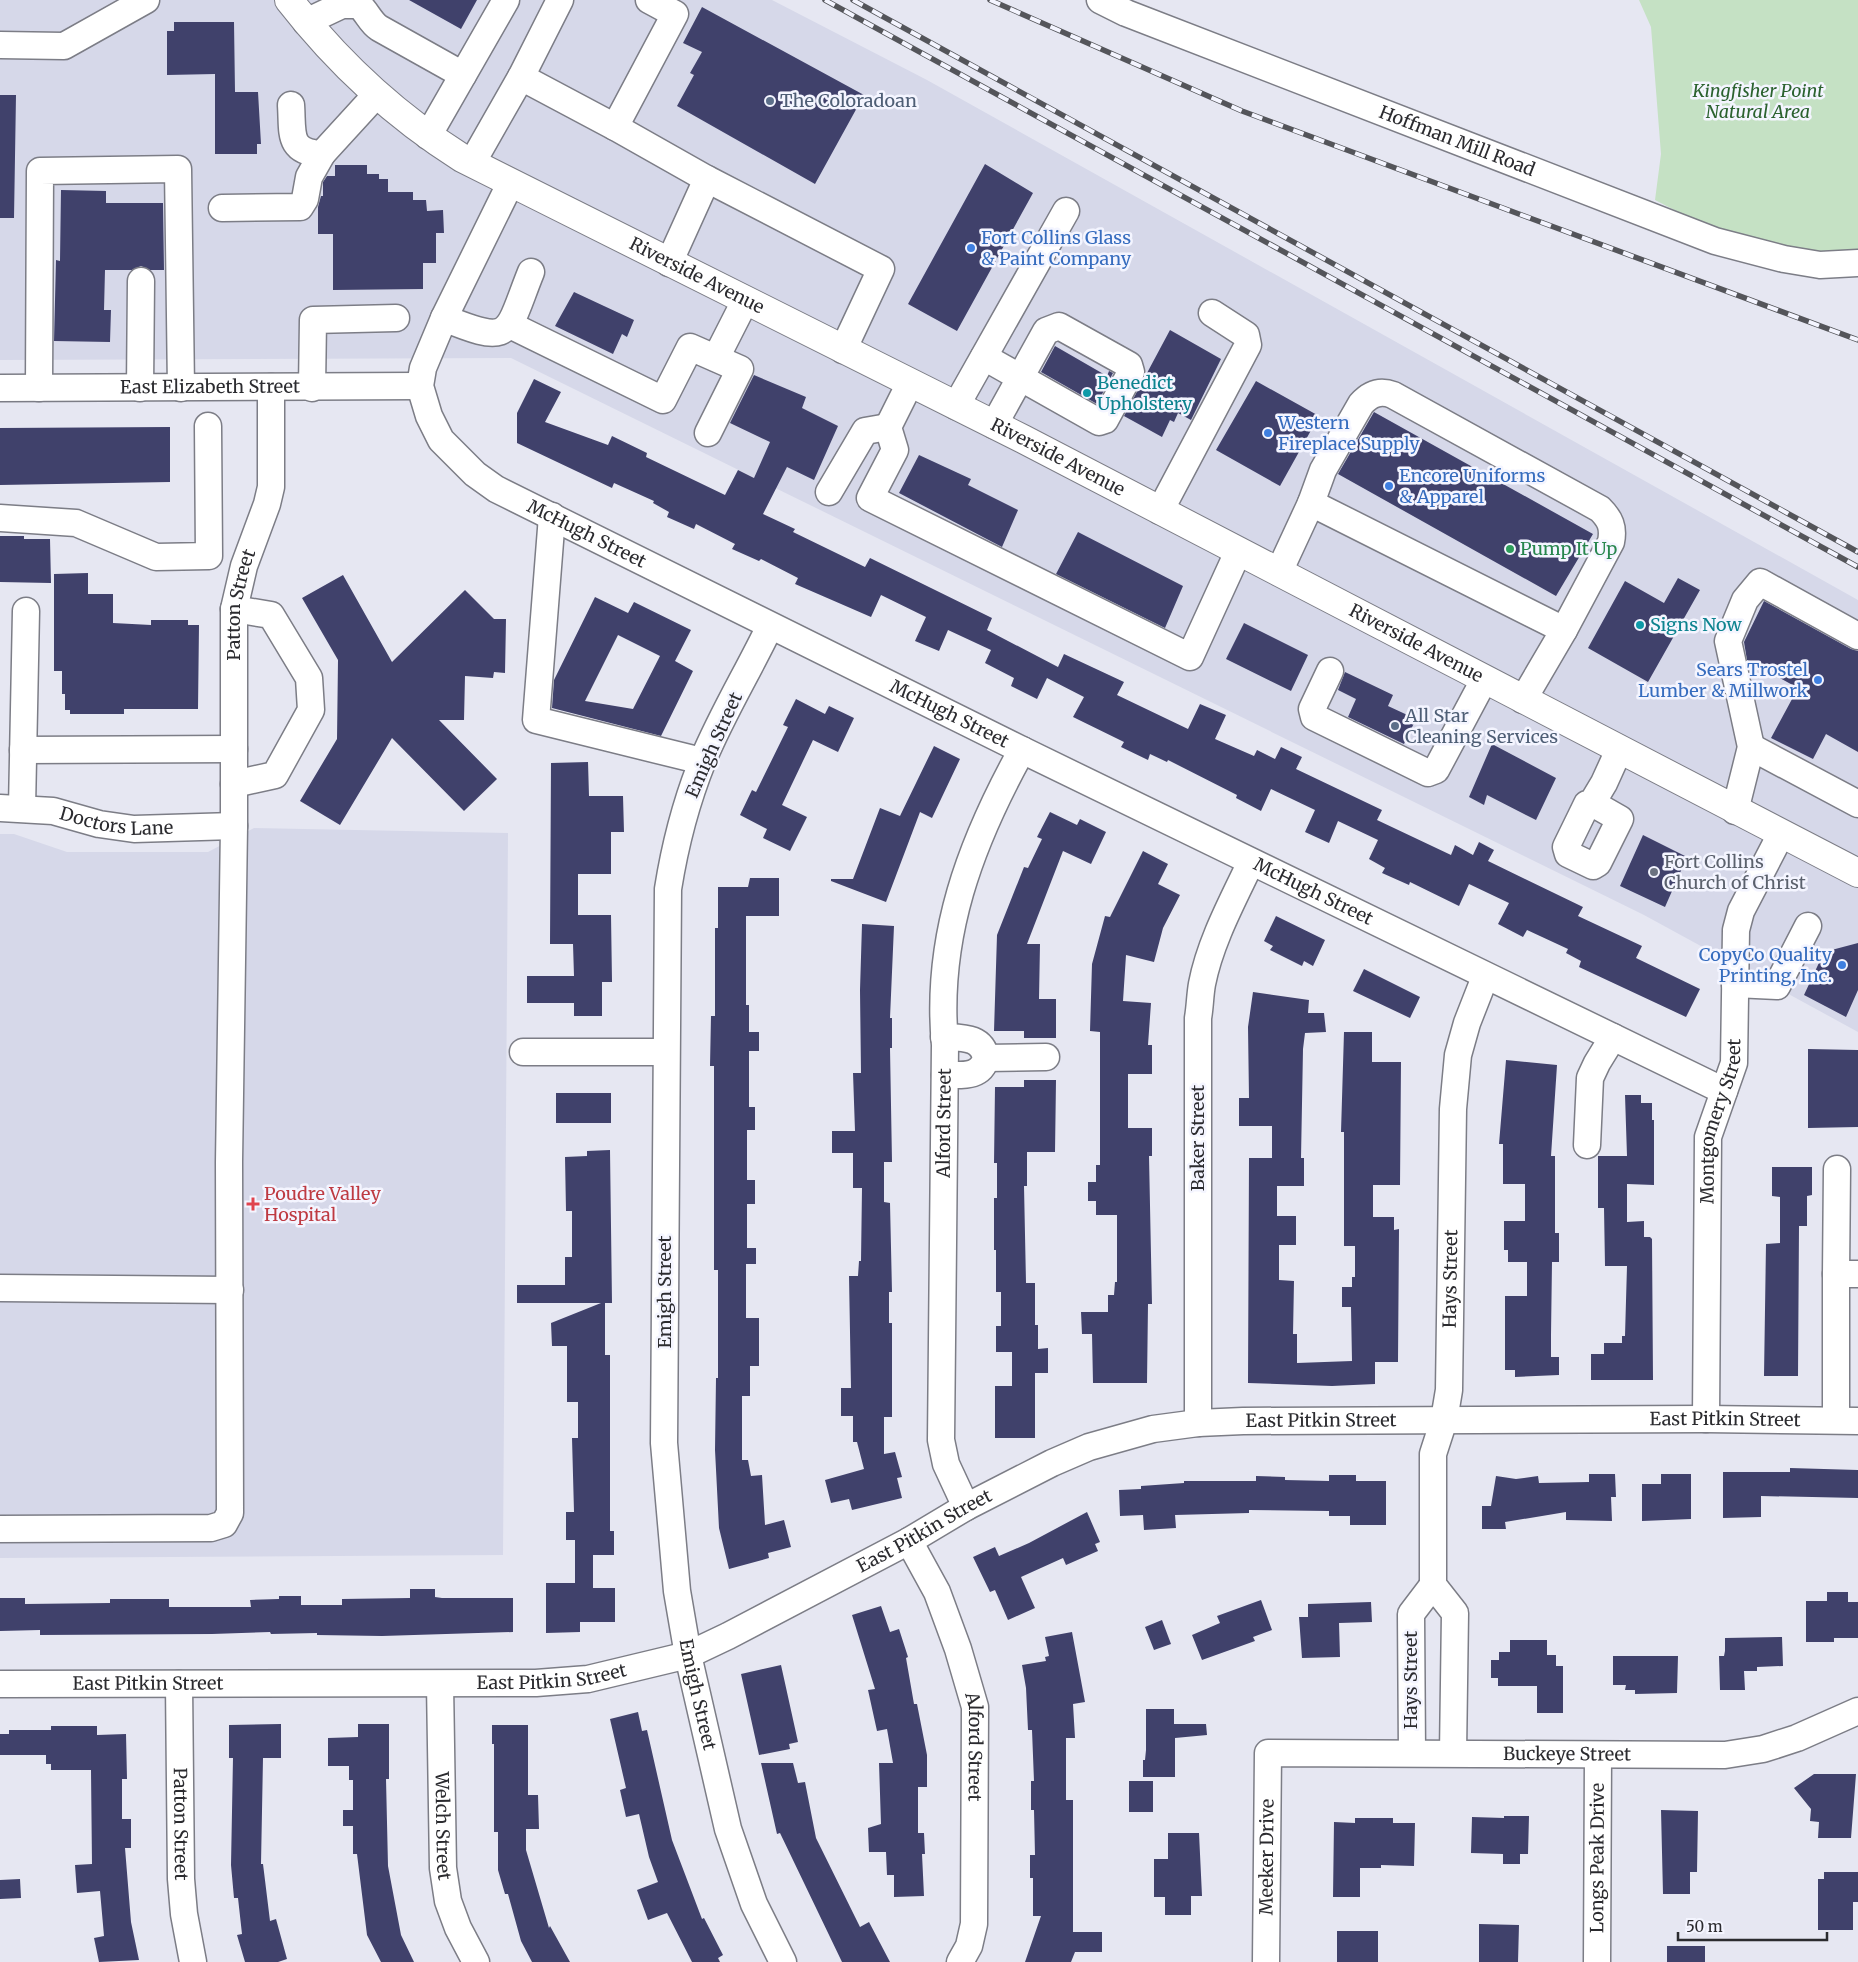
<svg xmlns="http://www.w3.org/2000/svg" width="1858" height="1962" font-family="Merriweather,serif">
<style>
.built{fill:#d6d8e9}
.green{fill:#c5e1c4}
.building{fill:#40416b;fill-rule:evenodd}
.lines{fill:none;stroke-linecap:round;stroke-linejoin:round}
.minor-casing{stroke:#7c7d86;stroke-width:29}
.major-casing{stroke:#7c7d86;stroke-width:30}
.minor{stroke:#fff;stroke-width:26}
.major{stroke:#fff;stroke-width:28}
.rail-casing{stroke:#54555a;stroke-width:5.5}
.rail{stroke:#f4f5ff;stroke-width:4;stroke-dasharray:11;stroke-linecap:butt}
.service-dot{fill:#5c6f8a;stroke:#f4f5ff;stroke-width:2}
.shop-dot{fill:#3f7fe0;stroke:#f4f5ff;stroke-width:2}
.culture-dot{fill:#0f9aa8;stroke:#f4f5ff;stroke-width:2}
.leisure-dot{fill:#2e9e5b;stroke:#f4f5ff;stroke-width:2}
.worship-dot{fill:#6b7280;stroke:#f4f5ff;stroke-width:2}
.health-dot{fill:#e0444e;stroke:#f4f5ff;stroke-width:2}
.labels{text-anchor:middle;stroke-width:5;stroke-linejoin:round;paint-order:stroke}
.park-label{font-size:18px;font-style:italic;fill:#2b622f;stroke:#f4f5ff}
.service-label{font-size:18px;fill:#4e5e75;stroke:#f4f5ff;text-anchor:start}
.street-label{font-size:18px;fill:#2b2b2f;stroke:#f4f5ff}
.shop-label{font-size:18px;fill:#366cbe;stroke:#f4f5ff;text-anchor:start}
.culture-label{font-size:18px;fill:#0d838f;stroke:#f4f5ff;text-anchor:start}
.leisure-label{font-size:18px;fill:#27864d;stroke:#f4f5ff;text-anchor:start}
.worship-label{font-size:18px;fill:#5b616d;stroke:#f4f5ff;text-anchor:start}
.health-label{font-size:18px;fill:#be3a42;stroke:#f4f5ff;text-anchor:start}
</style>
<rect width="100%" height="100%" fill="#e6e7f2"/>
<path class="built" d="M0,0h772l155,80 931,520v432l-214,-117 -1133,-557 -511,2z
M254,828l254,5 -5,722 -503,3v-724h14l53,18h141z"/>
<path class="green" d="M1639,0h219v253l-73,-3 -72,-20 -58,-30 6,-46 -10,-127z"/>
<path class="building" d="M409,0h68l-16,29z
M702,7l162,88 -49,89 -138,-78 17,-31 -4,-2 12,-21 -19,-9z
M174,22h60l1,70h23l3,52h-4v10h-42v-80l-48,1v-44h7z
M0,95h16l-2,123h-14z
M985,164l48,29 -76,138 -49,-27z
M335,165h32v9h12v5h9v13h25v8h13l1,11 16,-1 1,23h-8v30h-13v26l-90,1v-56h-15v-27l3,-11h2v-14l4,-6h8z
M61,190l45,1v12h57l1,67h-14l-9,-4 -9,4h-27l-1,40h7l-1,32 -56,-1 2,-81 4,1z
M574,292l60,28 -7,17 -5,-3 -9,20 -58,-28z
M1170,330l51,29 -30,61 -13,-7 -4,9 -4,-2 -8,17 -38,-21z
M1055,346l52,30 2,-5 4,2 -16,31 -56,-32z
M754,375l52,22 -4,11 36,18 -24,54 -27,-13 -24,47 32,15 -2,3 72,35 5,-9 122,60 -5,12 71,37 6,-13 60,28 -7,13 71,34 12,-25 26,11 -11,24 39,17 3,-6 18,9 6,-12 21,10 -6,12 86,41 -5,10 74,35 4,-10 18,10 6,-13 15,8 -6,11 95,46 -5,9 64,30 -6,12 64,31 -14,28 -107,-50 2,-6 -15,-8 2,-4 -41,-19 -4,7 -25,-13 11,-21 -40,-19 -10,22 -49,-24 -1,3 -27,-12 3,-5 -16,-9 9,-19 -40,-19 -9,22 -24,-11 10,-22 -44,-21 -10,22 -25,-13 1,-3 -69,-35 -1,2 -17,-8 -2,6 -27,-13 3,-5 -51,-25 11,-20 -37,-19 -10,21 -26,-13 3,-8 -29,-15 6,-13 -43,-20 -9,21 -24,-10 11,-24 -45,-22 -10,22 -76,-33 3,-6 -37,-19 -2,2 -27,-12 3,-5 -39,-20 -2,5 -27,-12 2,-5 -16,-9 1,-2 -40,-18 -2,5 -95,-45v-30l17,-34 27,13 -16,30 63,23 4,-9 35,17 -1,4 79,38 13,-25 16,8 16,-36 -40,-19z
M1256,381l63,35 -39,70 -64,-36z
M1374,412l219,122 -37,62 -218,-122z
M170,427v55l-170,3v-57z
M919,455l52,24 -3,6 50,25 -16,37 -103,-54z
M1078,532l105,54 -18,42 -109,-54z
M0,536h24v3h26l1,44 -51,-1z
M88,573v21h25v29l38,2v-5h37v5h11l-1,84h-74v5h-54v-4h-5v-16h-3v-23h-8v-97z
M343,575l49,87 73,-72 29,29h12l-1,54 -11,-1 -1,6 -28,-2 -1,44h-25l58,59 -33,32 -72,-73 -52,87 -40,-24 37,-62 1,-79 -36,-62z
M1678,578l22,12 -52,92 -60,-34 37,-67 39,22z
M595,597l33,16 6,-11 57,28 -16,31 18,10 -32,65 -109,-28 2,-28zM618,635l42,21 -27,53 -48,-8z
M1764,601l87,48 7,2v101l-32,-18 -13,25 -42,-21 27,-50 -51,-28 -3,-18z
M1244,623l64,32 -17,36 -65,-32z
M1345,672l48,23 -5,11 28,13 -12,25 -56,-27 8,-18 -18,-9z
M796,699l29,15 4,-8 25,12 -16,34 -25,-12 -31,65 25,12 -17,34 -27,-13 4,-9 -27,-14 12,-25 4,2 32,-65 -5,-2z
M1492,744l64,34 -20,42 -49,-25 -3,10 -15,-8z
M934,746l26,13 -28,59 -12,-6 -34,90 -55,-21v-2h22l27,-71 20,8z
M588,762l1,34h34l1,36h-13v42h-33v41h33l1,67h-10v34h-28v-13h-47v-27h47l-1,-32h-23l1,-181z
M1050,812l27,13 3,-6 26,13 -15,32 -28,-13 -36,93h13l-1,55h17v39h-32v-7h-30l3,-96 27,-68 4,1 14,-29 -5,-2z
M1643,835l44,22 -22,50 -45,-21z
M1143,851l25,13 -10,20 22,11 -17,33 -9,34 -28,-7 -3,46 28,2 -3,42h4v29h-24v54h24v28h-3l3,148h-4l-1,79h-54l-1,-49h-10l-1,-22h27v-17h6l1,-13h2v-67h-21v-14h-8v-19h8v-17h4v-133l-10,-1 2,-67 13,-48 5,1z
M750,878h29v38h-33v89h3v27h10v19h-10v56h6v23h-8v50h8v24h-8v44h9v16h-10v54h13v48h-9v30h-8v64h6l3,16 11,-1 3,50 19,-5 7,27 -23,6 1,5 -40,11 -10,-41 -4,-78 1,-72h2v-108h-4v-204h-4l1,-50h4v-88h3v-41h30z
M1276,916l49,24 -12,26 -9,-5 -2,5 -32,-16 3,-4 -9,-5z
M862,924l32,2 -4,92h2v30h-2l2,114h-8v40l6,1 2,89h-3v31h3v94h-8v37l11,-2 7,25 -5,1 5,20 -50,12 -3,-11 -18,4 -6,-23 39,-11 -7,-27h-4v-26h-12v-28h10l-2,-112h9l1,-15h2l1,-73h-9v-35h-21v-22h23l-2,-58h8l-1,-83z
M1858,943v47l-12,27 -42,-22 20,-43z
M1364,969l56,28 -10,21 -57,-27z
M1253,992l56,8 -1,13h16l2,19 -21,1 -2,16 -2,109h3v28h-27v30h19v29h-17v35l15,1 -1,53h4v29l55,-2 -1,-54h-9v-20h10v-10h3v-31h-11v-114h-3l3,-100h28v30h29l-1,123h-27v32h21v13l5,-1 -1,133h-23v22l-43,2 -84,-3 1,-225h23v-32h-33v-28h10l-1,-71z
M1808,1049l50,1v77l-50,1z
M1506,1060l51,5 -6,91h4v77h4v29h-7l-1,73v22h8v18l-44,2v-7h-10v-74h22v-34h-19v-12h-4v-29h21v-37h-22v-40h-4z
M1024,1080h32l-1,72h-28v34h-3l2,97h9v42h3v24l10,-1v25h-13v65h-40v-52h17v-34h-16v-26h5v-34h-5v-42h-2v-52h3v-35h-3l1,-76h29z
M556,1093h55v30h-55z
M1625,1095h16v8h11v17h2v65l-27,-1v38l17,-1v16h6l2,2 1,141h-62v-26h13v-11h18v-7h3l2,-70h-22l-1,-58h-6v-52h29z
M610,1150l2,153h-7v52h5v176h4v24h-21v33h22v34h-35v10l-34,1v-50h29v-43h-9v-28h8l-2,-74h6v-36h-11v-56h-15l-1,-23 50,-20h-84v-18h48v-28h7v-46h-6l-1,-54 22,-1v-5z
M1772,1167h40v28l-5,1v30h-8l-1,150h-34l2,-132 14,-1v-46l-8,-1z
M1790,1468l68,2v28l-97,-2v21l-38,1v-46h67z
M1589,1474h26l1,23h-5l1,24 -46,-1v-8l-61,10 1,7h-24v-23h9l5,-30 20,3 22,-3 1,7 50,-1z
M1661,1474h30v45l-49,2v-37h19z
M1329,1475h27v6h30v44h-36v-9h-21v-5l-80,-1v3l-74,2 1,13 -32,2 -1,-15 -23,1 -1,-26 22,-1v-3l43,-3v-2h72v-5l29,1v3l44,1z
M1087,1512l13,30 -5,2 3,7 -32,14 -3,-7 -42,19 14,31 -27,12 -13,-30 -5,2 -17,-35 22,-10 4,9 30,-13z
M410,1589h25v8l7,1h71v34l-131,4 -65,-1v-2l-46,1 -1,-2 -58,2 -172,1v-5l-40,1v-33h25v6l85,-1v-4h59v8h82l-1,-7 29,-1v-3h22v9h41v-6l68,-1z
M1827,1592h21v10h10v36h-24v4h-28v-41h21z
M1261,1600l11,30 -19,7 2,4 -53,19 -10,-25 28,-12 -3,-7z
M1371,1602l1,20 -33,1 1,34 -38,1 -3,-41h9v-13z
M881,1606l9,26 9,-3 9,28 -2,1 8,46h3l10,51v32h-9v46h6l1,21h-3l2,42 -30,1v-22h-7l-1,-23h-17l-1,-24 13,-4 -2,-61h14l-6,-34 -10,2 -9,-41 7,-1 -23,-74z
M1162,1620l9,24 -17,6 -9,-23z
M1072,1632l13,70 -12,2 2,34h-9v62h7v132h29v20h-27l-4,10h-46l16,-46h-8v-38h-3v-23h5l-1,-45h-3v-29h3l-2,-51h-4l-2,-42 -4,-23 24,-4 -1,-4 4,-1 -4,-19z
M1782,1637l1,29 -26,1v4h-13l1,19h-25l-1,-34h5l1,-5v-13z
M1510,1640h37v15h9v11h7v47h-26v-27h-39v-8h-7v-18h8v-8h11z
M1613,1656h65l-1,37 -42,1v-4h-10l1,-5h-13z
M781,1665l17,77 -9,2 1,5 -31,6 -18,-81z
M1146,1709h28v15h32l1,11 -32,3v39h-32v-17h2l1,-10z
M638,1712l4,19 5,-1 25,110 30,79 2,-1 19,37 -5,3 2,4h-28l-25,-49 -19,7 -11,-30 21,-8 -9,-25 -10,-43 -13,3 -6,-27 6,-2 -16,-69z
M281,1724v34h-18l-2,106h2l7,57 6,-2 11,40 -9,3h-33l-8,-27 5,-1 -4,-36h-4l-3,-33 2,-107h-4v-33z
M358,1724h31v55h-3l2,87 13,69 13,27h-33l-14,-27 -10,-81h-4v-28h-10v-16h10v-30h-4v-14h-21v-28l30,-1z
M492,1725h36v70h10l1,34h-13v21l23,78 1,-2 20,36h-38l-11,-21 -13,-47h-3l-7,-24v-38h-4v-88h-2z
M51,1726h46v9l29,-1 1,45h-5v40h9v29h-6l6,74 8,38 -40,2 -5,-24 10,-2 -4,-45 -23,2 -2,-28 17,-1 -1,-94h-40v-6h-5v-9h-46v-21h9v-4h42z
M761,1763h32l5,20 7,-1 11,56 44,89 9,-5 21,40h-48l-62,-129 -3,1z
M1814,1774h42l-5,64h-33l1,-16 -9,-1 1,-12 -17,-21z
M1129,1781h24v31h-24z
M1661,1810l37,1 -1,61h-7v22h-27z
M1504,1816h25l-1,38h-8v10h-17v-10l-32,-1 1,-36 32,1z
M1355,1818h38v5h22l-1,43 -33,-1v3h-21v29h-27l1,-75 21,1z
M1168,1833h31l3,63h-11v19h-26v-18h-11v-38h14z
M1824,1872h34v30h-5v28h-35v-51h6z
M20,1879l1,19 -21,1v-19z
M1479,1924l40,1 -1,37h-39z
M1337,1931h41v31h-41z
M1667,1946h38v16h-38z"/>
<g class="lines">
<g class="minor-casing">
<g id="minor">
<path id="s1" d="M1100,0l26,13 589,228 69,18 36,6 38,-2"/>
<path d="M306,22l36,-17h17c8,7 11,17 20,23l84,47"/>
<path d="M0,45l64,1 82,-46"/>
<path d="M521,77l94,50 60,-113 -26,-14"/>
<path d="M291,105c2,28 -4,47 31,49l54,-59"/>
<path d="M615,127l92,52 -38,84"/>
<path d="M428,136l78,-136"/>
<path d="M472,163l49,-86 39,-77"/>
<path d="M707,179l174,90 -38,81"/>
<path id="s2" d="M510,184l-66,134 -21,50 -3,18 9,30 12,24 34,34 21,15 526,261 702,341"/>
<path d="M222,208l78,-1 5,-8 4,-22 13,-23"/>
<path d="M444,318c70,29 62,16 87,-46"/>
<path d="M510,325l153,75 27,-53 50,22 -32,64"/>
<path d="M984,357l115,65 6,-2 26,-48 -2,-7 -70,-39 -13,5 -52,94"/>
<path d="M716,358l29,-57"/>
<path d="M910,383l-22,44 7,23 -25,48 320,159 48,-105"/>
<path id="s3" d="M0,388l420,-2"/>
<path d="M39,388l1,-217 138,-2 3,219"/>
<path d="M140,388l1,-107"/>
<path d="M312,388l1,-68 83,-2"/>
<path d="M956,406l110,-195"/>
<path d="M829,492l36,-61 23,-4"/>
<path d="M1311,503l12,-33 38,-66c9,-10 19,-14 32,-9l207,114c10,10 14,18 11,33l-47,88"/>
<path d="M1160,511l88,-166 -2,-10 -34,-22"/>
<path d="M552,516l-16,204 166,41"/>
<path d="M0,518l76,5 80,34 53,-1 -1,-130"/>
<path d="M1279,572l32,-69 253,127 -41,70"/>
<path d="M234,609l37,6 38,63 2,32 -36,65 -41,9"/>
<path id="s4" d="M770,626c-21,44 -49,90 -67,134 -17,42 -28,85 -35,129l-4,554 13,148 11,64 40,174 26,75 29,58"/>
<path d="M1330,671l-18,38 2,8 114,56 8,-3 48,-90"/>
<path d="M1751,747l107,57"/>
<path d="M23,750l211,-1"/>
<path d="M1592,803l-5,1 -21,43 2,7 25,12 5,-3 22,-44 -28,-16 12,-20 15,-33"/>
<path id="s5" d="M0,808l53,3 46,13 35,5 100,-3"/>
<path d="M22,808l4,-197"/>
<path d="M1735,811l16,-64 -23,-106 17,-41 15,-18 98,54"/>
<path d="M1735,984l42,2 31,-60"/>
<path d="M944,1037c18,1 38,-1 42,21 -5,20 -24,17 -41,17"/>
<path d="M523,1052h143"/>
<path d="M986,1058l60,-1"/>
<path d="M1587,1145l3,-67 7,-15 16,-26"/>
<path d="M1836,1274l1,-105"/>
<path d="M0,1288l230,2"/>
<path id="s6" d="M1706,1419l2,-282 26,-74 2,-133 5,-19 40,-77"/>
<path d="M1836,1420v-146h22"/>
<path d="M1198,1423v-405c2,-11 2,-23 4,-34 8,-42 31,-84 49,-122"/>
<path id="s7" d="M966,1507l-20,-43 -5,-24 4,-395c-10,-108 25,-201 77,-295"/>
<path id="s8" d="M0,1529l211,-1 13,-4 6,-11 -1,-351 5,-336v-217l10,-43 23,-62 4,-17v-100"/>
<path id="s9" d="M909,1541l28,51 21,57 17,58 -1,217 -5,22 -9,16"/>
<path id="s10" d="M0,1684l536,-1 52,-4 100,-24 40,-19 181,-95 57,-34 86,-44 37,-16 64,-18 45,-6 45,-2 463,-2 152,2"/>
<path id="s11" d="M179,1684l2,195 3,35 9,48"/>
<path id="s12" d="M440,1684l3,184 5,33 10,27 18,34"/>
<path d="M1412,1753l-1,-139 22,-29"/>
<path id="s13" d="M1453,1753l2,-140 -22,-28v-131l11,-34 5,-30 4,-281 5,-54 9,-32 18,-46"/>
<path id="s14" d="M1266,1962l2,-209 457,2 38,-6 34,-11 61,-27"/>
<path id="s15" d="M1597,1962l1,-206"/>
</g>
</g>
<g class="major-casing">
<g id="major">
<path id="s16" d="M289,0c49,63 105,115 173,158l561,281 835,434"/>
</g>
</g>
<use href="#minor" class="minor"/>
<use href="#major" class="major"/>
<g class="rail-casing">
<path id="rail" d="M825,0l1033,567
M853,0l1005,552
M990,0l252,111 616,229"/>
</g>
<use href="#rail" class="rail"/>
</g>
<g class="service-dot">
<circle cx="770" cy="101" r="5"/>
<circle cx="1395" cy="726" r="5"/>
</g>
<g class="shop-dot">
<circle cx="971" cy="248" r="5"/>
<circle cx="1268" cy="433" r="5"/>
<circle cx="1389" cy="486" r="5"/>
<circle cx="1818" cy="680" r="5"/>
<circle cx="1842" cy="965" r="5"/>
</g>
<g class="culture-dot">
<circle cx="1087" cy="393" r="5"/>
<circle cx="1640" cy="625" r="5"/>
</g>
<circle class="leisure-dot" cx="1510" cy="549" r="5"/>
<circle class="worship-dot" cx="1654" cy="872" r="5"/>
<path class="health-dot" d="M250.5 1196.5h5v5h5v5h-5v5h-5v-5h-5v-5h5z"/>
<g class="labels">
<g class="park-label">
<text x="1758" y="97">Kingfisher Point<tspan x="1758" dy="21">Natural Area</tspan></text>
</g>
<g class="service-label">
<text x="780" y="107">The Coloradoan</text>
<text x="1405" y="722">All Star<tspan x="1405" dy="21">Cleaning Services</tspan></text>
</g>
<g class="street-label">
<text dy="6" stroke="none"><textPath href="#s1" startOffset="384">Hoffman Mill Road</textPath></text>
<text dy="6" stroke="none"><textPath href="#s16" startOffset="498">Riverside Avenue</textPath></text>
<text dy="6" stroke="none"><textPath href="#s3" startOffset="210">East Elizabeth Street</textPath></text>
<text dy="6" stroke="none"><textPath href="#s16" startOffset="902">Riverside Avenue</textPath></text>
<text dy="6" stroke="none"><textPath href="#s2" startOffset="455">McHugh Street</textPath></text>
<text dy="6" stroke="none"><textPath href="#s8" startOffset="1146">Patton Street</textPath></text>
<text dy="6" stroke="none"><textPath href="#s16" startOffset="1306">Riverside Avenue</textPath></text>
<text dy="6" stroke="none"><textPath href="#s2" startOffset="860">McHugh Street</textPath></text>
<text transform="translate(714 745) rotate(-66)" y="6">Emigh Street</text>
<text dy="6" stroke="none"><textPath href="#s5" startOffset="118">Doctors Lane</textPath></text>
<text dy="6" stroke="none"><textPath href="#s2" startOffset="1265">McHugh Street</textPath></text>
<text dy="6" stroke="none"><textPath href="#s6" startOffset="300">Montgomery Street</textPath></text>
<text dy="6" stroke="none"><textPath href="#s7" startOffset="389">Alford Street</textPath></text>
<text transform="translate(1198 1138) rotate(-90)" y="6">Baker Street</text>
<text dy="6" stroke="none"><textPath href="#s13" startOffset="484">Hays Street</textPath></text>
<text transform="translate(665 1292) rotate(-90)" y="6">Emigh Street</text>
<text dy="6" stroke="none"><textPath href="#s10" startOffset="1782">East Pitkin Street</textPath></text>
<text dy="6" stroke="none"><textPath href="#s10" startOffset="1378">East Pitkin Street</textPath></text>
<text dy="6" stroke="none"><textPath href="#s10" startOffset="958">East Pitkin Street</textPath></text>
<text dy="6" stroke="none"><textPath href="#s10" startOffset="552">East Pitkin Street</textPath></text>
<text transform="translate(1411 1680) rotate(-90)" y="6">Hays Street</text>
<text dy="6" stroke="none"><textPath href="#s10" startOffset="148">East Pitkin Street</textPath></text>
<text dy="6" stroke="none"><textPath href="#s4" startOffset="1092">Emigh Street</textPath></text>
<text dy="6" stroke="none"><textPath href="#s9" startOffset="219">Alford Street</textPath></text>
<text dy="6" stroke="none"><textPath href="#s14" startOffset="508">Buckeye Street</textPath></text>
<text dy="6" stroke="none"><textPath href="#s11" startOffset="140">Patton Street</textPath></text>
<text dy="6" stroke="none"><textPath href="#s12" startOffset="142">Welch Street</textPath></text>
<text dy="6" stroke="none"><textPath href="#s14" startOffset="105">Meeker Drive</textPath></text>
<text dy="6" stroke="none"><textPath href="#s15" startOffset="104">Longs Peak Drive</textPath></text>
</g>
<g class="shop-label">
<text x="981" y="244">Fort Collins Glass<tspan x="981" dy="21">&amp; Paint Company</tspan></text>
<text x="1278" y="429">Western<tspan x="1278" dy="21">Fireplace Supply</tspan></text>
<text x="1399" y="482">Encore Uniforms<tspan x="1399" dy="21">&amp; Apparel</tspan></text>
<text x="1808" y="676" text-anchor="end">Sears Trostel<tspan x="1808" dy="21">Lumber &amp; Millwork</tspan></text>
<text x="1832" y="961" text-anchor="end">CopyCo Quality<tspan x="1832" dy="21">Printing, Inc.</tspan></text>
</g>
<g class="culture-label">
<text x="1097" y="389">Benedict<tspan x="1097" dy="21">Upholstery</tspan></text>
<text x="1650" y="631">Signs Now</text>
</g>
<g class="leisure-label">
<text x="1520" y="555">Pump It Up</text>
</g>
<g class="worship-label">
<text x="1664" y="868">Fort Collins<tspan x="1664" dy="21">Church of Christ</tspan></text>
</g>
<g class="health-label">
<text x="264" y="1200">Poudre Valley<tspan x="264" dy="21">Hospital</tspan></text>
</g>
</g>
<path d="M1678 1932v8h149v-8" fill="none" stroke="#2b2b2f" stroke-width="2.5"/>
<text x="1686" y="1932" font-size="15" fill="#2b2b2f" stroke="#f4f5ff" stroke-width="4" paint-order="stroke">50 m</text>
</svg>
